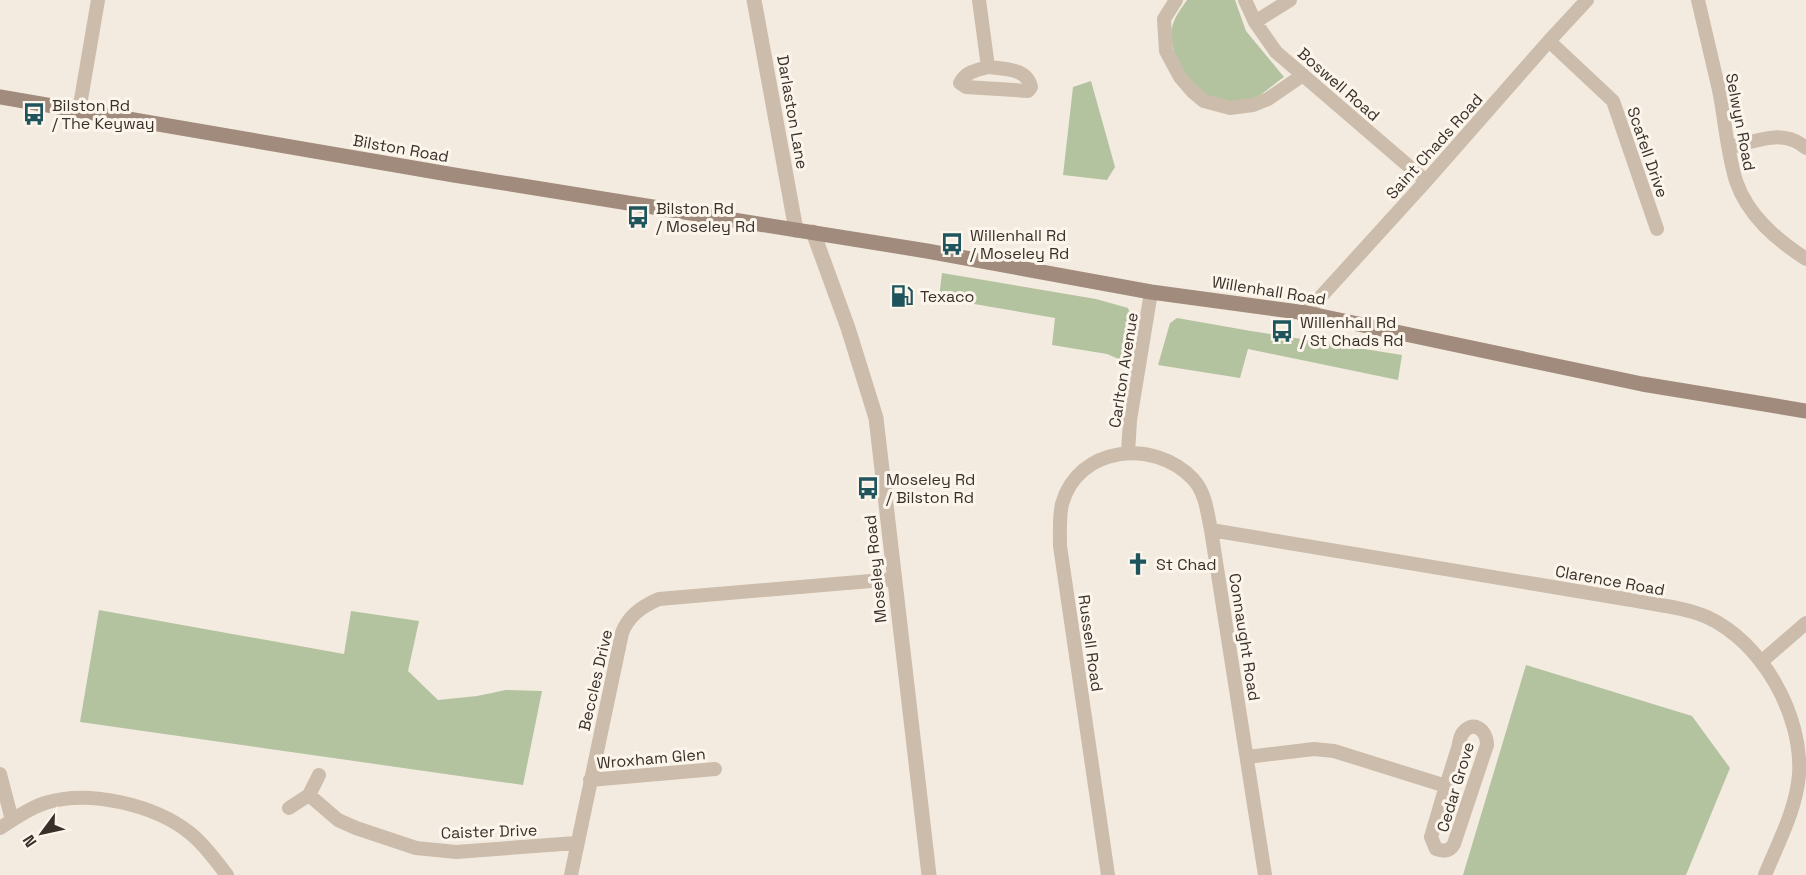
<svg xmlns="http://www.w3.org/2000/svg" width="1806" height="875" font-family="'Space Grotesk',sans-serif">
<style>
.green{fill:#b4c39f}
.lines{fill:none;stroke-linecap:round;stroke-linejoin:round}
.minor{stroke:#ccbcab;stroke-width:14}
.tertiary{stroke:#ccbcab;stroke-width:15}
.secondary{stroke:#a08b7c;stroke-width:15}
.labels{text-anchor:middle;stroke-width:6;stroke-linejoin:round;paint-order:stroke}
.street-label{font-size:16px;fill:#3a302a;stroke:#fbf5ec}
.poi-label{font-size:16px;fill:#3a302a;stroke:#fbf5ec;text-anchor:start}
</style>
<rect width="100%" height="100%" fill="#f3ebdf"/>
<path class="green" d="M1187,0h48l11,31 38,46c-9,6 -24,20 -34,23 -19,6 -51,-3 -63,-20 -9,-12 -18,-37 -15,-52 2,-11 9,-19 15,-28z
M1091,81l24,86 -8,13 -44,-5 10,-88z
M942,273l154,26 32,9 3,8 -10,44 -14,-6 -55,-9 3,-27 -116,-20z
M1177,318l74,13 151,24 -4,25 -150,-31 -8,29 -82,-13 12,-42z
M99,610l245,44 7,-43 68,10 -11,50 30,29 39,-4 29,-6 36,1 -19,94 -443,-63z
M1526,665l166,51 38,52 -44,107h-223z"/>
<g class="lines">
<path class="minor" d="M979,0l9,67
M1176,0l-12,19 2,32 14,26 12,14 12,10 26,7 23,-3 15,-6 35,-24
M1245,0l10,22 21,30 150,129
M1698,0c7,30 14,60 21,90 6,30 8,62 17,91 12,35 41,59 70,78
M1255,22l35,-22
M1549,41l64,60 44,128
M988,67c16,2 39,1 43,20l-3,4 -62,-4 -6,-4c6,-11 16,-13 28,-16z
M79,111l19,-111
M1729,148c26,-7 54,-20 77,0
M1306,313l120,-132 123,-140 38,-41
M1128,453l2,-33 21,-128
M1211,530l420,70c25,5 53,7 76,17 55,25 96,98 92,158 -3,35 -21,68 -34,100
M1761,662l45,-39
M1247,757l67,-8 20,2 112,35 -15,51 5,12c8,3 14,2 18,-5l33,-99c0,-16 -15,-26 -25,-11 -2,3 -3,10 -4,14 -4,13 -8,25 -12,38
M0,774l12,46
M590,780l125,-11
M309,795l29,25 18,8 60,20 40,4 120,-9
M289,808l20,-13 10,-20
M0,828c14,-9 29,-20 45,-25 44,-14 110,2 145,30 15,12 25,27 37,42
M571,875l51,-242c6,-17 20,-27 37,-34l235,-20
M1108,875l-48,-329c0,-13 -1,-29 2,-42 16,-58 92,-66 131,-25 13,14 14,33 18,51l54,345"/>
<path class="tertiary" d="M754,0l42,230
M813,232l35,96 28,90 53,457"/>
<path class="secondary" d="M0,97l454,78 473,76 224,41 155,21 336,71 164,27"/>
</g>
<defs>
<g id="bus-bare" transform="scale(1.8)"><path d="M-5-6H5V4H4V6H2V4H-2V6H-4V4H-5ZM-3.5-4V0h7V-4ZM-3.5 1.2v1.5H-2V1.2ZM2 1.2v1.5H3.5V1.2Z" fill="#1f545c" stroke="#fbf5ec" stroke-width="2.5" paint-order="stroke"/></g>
<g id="fuel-bare" transform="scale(1.8)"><path d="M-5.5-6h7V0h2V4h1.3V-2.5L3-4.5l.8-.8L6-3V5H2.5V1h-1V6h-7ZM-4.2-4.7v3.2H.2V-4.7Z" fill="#1f545c" stroke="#fbf5ec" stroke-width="2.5" paint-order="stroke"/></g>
<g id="church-bare" transform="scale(1.8)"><path d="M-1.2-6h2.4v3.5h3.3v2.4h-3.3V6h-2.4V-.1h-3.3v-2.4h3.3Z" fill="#1f545c" stroke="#fbf5ec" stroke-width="2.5" paint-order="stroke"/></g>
</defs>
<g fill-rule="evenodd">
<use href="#bus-bare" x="34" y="114"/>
<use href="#bus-bare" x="638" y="217"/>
<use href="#bus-bare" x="952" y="244"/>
<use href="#fuel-bare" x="902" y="296"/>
<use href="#bus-bare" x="1282" y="331"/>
<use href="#bus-bare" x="868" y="488"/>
<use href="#church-bare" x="1138" y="564"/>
</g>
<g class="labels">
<g class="street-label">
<text transform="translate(1339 84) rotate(41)" y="6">Boswell Road</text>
<text transform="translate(793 112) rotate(80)" y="6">Darlaston Lane</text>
<text transform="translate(1741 122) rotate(79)" y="6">Selwyn Road</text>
<text transform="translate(1434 146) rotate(-48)" y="6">Saint Chads Road</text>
<text transform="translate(401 148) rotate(10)" y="6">Bilston Road</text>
<text transform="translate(1648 152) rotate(71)" y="6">Scafell Drive</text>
<text transform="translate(1269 290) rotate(9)" y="6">Willenhall Road</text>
<text transform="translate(1123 370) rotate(-81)" y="6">Carlton Avenue</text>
<text transform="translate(875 569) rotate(-96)" y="6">Moseley Road</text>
<text transform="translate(1610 580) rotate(10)" y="6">Clarence Road</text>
<text transform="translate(1245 637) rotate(81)" y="6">Connaught Road</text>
<text transform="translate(1091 643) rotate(82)" y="6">Russell Road</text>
<text transform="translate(595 680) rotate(-77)" y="6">Beccles Drive</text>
<text transform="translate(651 758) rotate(-5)" y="6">Wroxham Glen</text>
<text transform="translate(1455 787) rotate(-73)" y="6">Cedar Grove</text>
<text transform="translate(489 831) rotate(-2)" y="6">Caister Drive</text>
</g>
<g class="poi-label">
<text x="52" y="111">Bilston Rd<tspan x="52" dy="18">/ The Keyway</tspan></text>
<text x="656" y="214">Bilston Rd<tspan x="656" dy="18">/ Moseley Rd</tspan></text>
<text x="970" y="241">Willenhall Rd<tspan x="970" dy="18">/ Moseley Rd</tspan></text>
<text x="920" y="302">Texaco</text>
<text x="1300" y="328">Willenhall Rd<tspan x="1300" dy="18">/ St Chads Rd</tspan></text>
<text x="886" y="485">Moseley Rd<tspan x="886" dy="18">/ Bilston Rd</tspan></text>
<text x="1156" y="570">St Chad</text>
</g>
</g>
<g transform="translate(42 833) rotate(237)" stroke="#fbf5ec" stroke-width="4.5" paint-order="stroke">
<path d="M0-4.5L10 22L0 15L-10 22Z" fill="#3a302a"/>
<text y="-9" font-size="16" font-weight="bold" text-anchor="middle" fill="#3a302a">N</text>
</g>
</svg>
